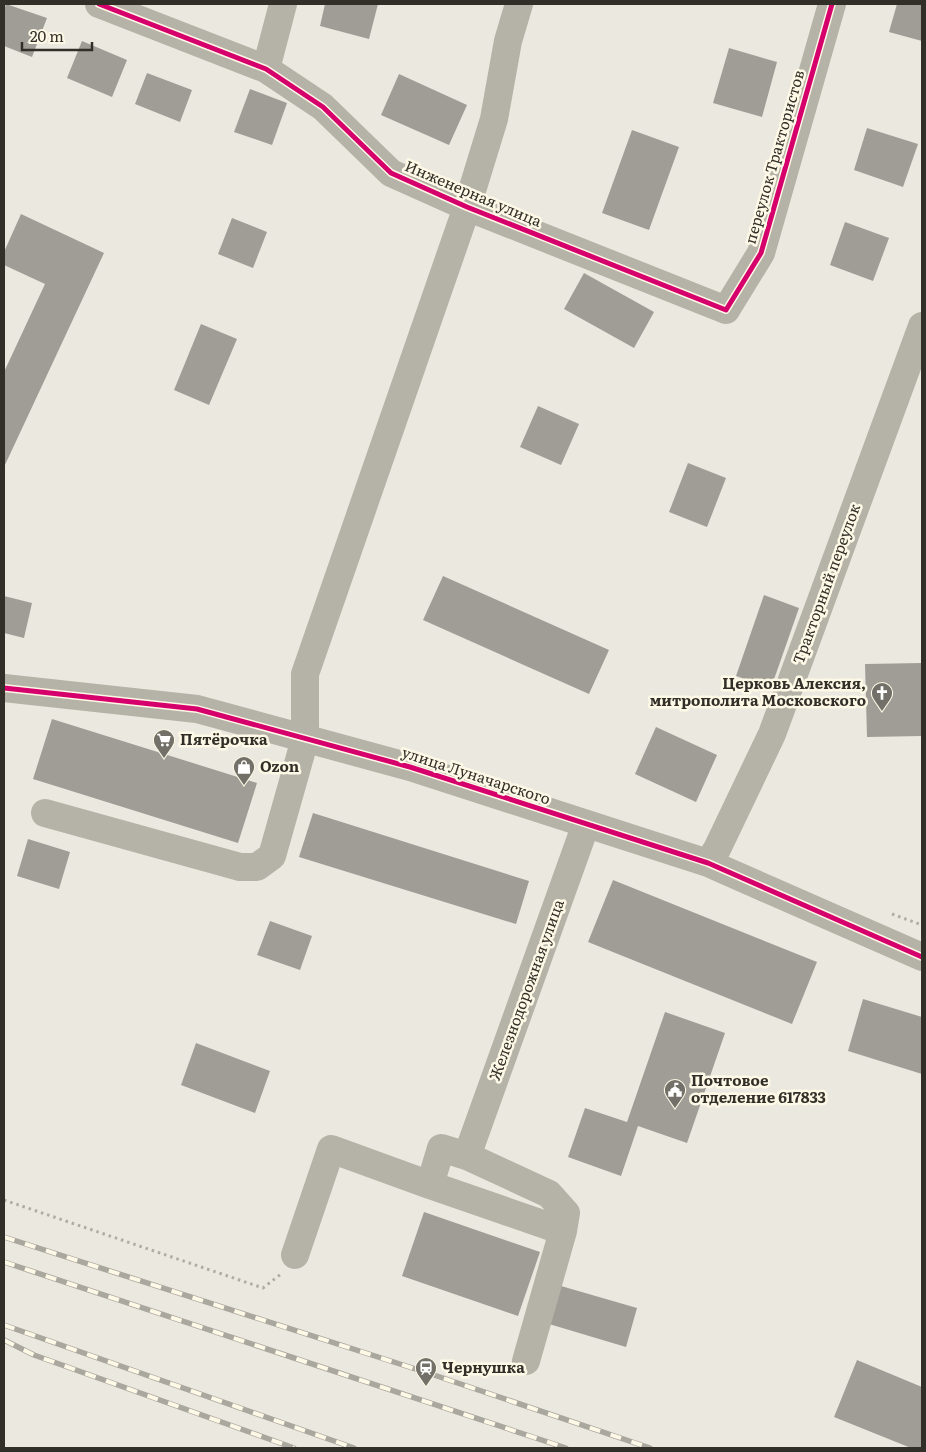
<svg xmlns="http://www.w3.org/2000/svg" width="926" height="1452" font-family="Literata,serif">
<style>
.building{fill:#a09d97}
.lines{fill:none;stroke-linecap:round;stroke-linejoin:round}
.path{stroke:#afaca3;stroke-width:3;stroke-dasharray:2.5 4;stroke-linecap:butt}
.minor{stroke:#b5b2a7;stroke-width:28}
.rail-casing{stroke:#aaa79e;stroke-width:5.5}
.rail{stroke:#fef8e6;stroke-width:4;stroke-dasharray:11;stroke-linecap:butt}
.cycleway-casing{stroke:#fef8e6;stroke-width:8}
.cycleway{stroke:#d6006c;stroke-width:5}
.labels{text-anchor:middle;stroke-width:5;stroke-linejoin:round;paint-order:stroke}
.street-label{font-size:15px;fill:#312f28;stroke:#fef8e6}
.poi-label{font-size:15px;font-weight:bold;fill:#312f28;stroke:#fef8e6;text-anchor:start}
</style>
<rect width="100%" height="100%" fill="#ebe8df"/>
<path class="building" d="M6,4l41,14 -15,39 -28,-11v-36z
M325,4h53l-9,35 -49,-13z
M897,4h25v37l-33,-9z
M82,41l45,19 -15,37 -45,-19z
M729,48l48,14 -15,55 -49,-14z
M147,73l45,17 -12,32 -45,-18z
M399,74l68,31 -18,40 -68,-30z
M250,89l37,14 -15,42 -38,-13z
M867,128l51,16 -15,43 -49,-17z
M632,130l47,17 -30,83 -47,-17z
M21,214l83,39 -100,214v-95l41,-88 -41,-19v-13z
M232,218l35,14 -14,36 -35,-14z
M845,222l44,16 -16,43 -43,-16z
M584,273l70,39 -20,36 -70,-39z
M201,324l36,15 -28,66 -35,-15z
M538,406l41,18 -18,41 -41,-18z
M688,463l38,15 -19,49 -38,-15z
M443,576l166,74 -20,44 -166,-74z
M764,595l35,13 -28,80 -35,-12z
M4,596l28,7 -8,35 -20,-5z
M922,663v73l-55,1 -2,-73z
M52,719l205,64 -19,60 -205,-64z
M656,727l61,28 -21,47 -61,-28z
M313,813l216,68 -13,43 -217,-67z
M28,839l42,13 -11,37 -42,-13z
M613,880l204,82 -25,62 -204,-82z
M270,921l42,15 -12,34 -43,-15z
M863,999l59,18v57l-74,-23z
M665,1012l60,21 -38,110 -49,-17 -17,50 -53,-19 17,-49 42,14z
M196,1043l74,28 -15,42 -74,-28z
M424,1212l116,40 -22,64 -116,-40z
M561,1286l76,22 -11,39 -77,-23z
M857,1360l65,27v61h-11l-77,-31z"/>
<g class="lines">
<path class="path" d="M892,914l30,11
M4,1200l259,88 18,-14"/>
<path class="minor" d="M99,4l167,65 57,38 68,66 76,34 259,103 35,-57 71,-249
M266,69l17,-65
M4,688l193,21 213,58 298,96 214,94
M45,813l195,54h17l15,-11 33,-117v-65l162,-467 27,-88 14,-78 11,-37
M708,863l9,-14 55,-115 150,-408
M467,1156l82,38 17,19 -3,18 -133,-46 11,-37 26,8 119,-332
M295,1255l36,-106 99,36
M526,1361l37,-130"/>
<g class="rail-casing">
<path id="rail" d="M4,1237l427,137 219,74
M4,1262l562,186
M4,1325l350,123
M4,1340l30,15 260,93"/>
</g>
<use href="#rail" class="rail"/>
<g class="cycleway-casing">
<path id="cycleway" d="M99,4l167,65 57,38 68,66 76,34 259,103 35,-57 71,-249
M4,688l193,21 213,58 298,96 214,94"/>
</g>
<use href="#cycleway" class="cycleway"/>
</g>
<defs>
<g id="church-pin" transform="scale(1.125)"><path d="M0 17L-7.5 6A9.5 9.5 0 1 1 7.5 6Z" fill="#727068" stroke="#fef8e6"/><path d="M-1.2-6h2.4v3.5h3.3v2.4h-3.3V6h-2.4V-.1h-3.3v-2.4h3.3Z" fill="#fff"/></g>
<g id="supermarket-pin" transform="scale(1.125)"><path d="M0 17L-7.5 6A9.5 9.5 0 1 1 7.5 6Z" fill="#727068" stroke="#fef8e6"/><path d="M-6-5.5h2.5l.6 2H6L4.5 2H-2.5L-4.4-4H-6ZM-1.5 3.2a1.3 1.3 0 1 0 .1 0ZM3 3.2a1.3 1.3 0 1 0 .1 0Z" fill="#fff"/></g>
<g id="shop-pin" transform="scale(1.125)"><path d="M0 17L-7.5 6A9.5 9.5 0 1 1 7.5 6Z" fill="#727068" stroke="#fef8e6"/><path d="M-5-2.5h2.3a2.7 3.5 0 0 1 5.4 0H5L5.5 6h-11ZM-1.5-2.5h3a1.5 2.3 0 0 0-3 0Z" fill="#fff"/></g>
<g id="civic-pin" transform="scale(1.125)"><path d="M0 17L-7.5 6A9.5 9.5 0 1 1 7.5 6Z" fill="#727068" stroke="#fef8e6"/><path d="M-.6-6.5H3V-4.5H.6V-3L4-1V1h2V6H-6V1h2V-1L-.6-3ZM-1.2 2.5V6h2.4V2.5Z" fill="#fff"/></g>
<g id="station-pin" transform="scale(1.125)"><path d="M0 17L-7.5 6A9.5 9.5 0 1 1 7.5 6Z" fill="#727068" stroke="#fef8e6"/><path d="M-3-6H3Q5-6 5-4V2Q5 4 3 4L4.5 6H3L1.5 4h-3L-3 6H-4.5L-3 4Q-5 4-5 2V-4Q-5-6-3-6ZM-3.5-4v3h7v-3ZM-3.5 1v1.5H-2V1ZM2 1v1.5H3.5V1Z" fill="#fff"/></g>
</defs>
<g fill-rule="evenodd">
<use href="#church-pin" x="882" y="693"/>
<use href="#supermarket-pin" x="164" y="740"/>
<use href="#shop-pin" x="244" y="767"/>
<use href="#civic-pin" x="675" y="1090"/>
<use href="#station-pin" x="426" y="1368"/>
</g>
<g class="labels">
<g class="street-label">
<text transform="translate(775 157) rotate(-74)" y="5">переулок Трактористов</text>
<text transform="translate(473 194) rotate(23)" y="5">Инженерная улица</text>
<text transform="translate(827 584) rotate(-70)" y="5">Тракторный переулок</text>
<text transform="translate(476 776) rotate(18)" y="5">улица Луначарского</text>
<text transform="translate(527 990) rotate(-70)" y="5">Железнодорожная улица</text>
</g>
<g class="poi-label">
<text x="866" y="689" text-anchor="end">Церковь Алексия,<tspan x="866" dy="17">митрополита Московского</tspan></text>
<text x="180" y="745">Пятёрочка</text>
<text x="260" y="772">Ozon</text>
<text x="691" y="1086">Почтовое<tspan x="691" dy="17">отделение 617833</tspan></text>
<text x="442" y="1373">Чернушка</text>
</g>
</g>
<rect width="926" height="1452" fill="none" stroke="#312f28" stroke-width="10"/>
<path d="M22 42v8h70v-8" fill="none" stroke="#312f28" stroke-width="2.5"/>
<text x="30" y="42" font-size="15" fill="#312f28" stroke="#fef8e6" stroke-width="4" paint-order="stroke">20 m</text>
</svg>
